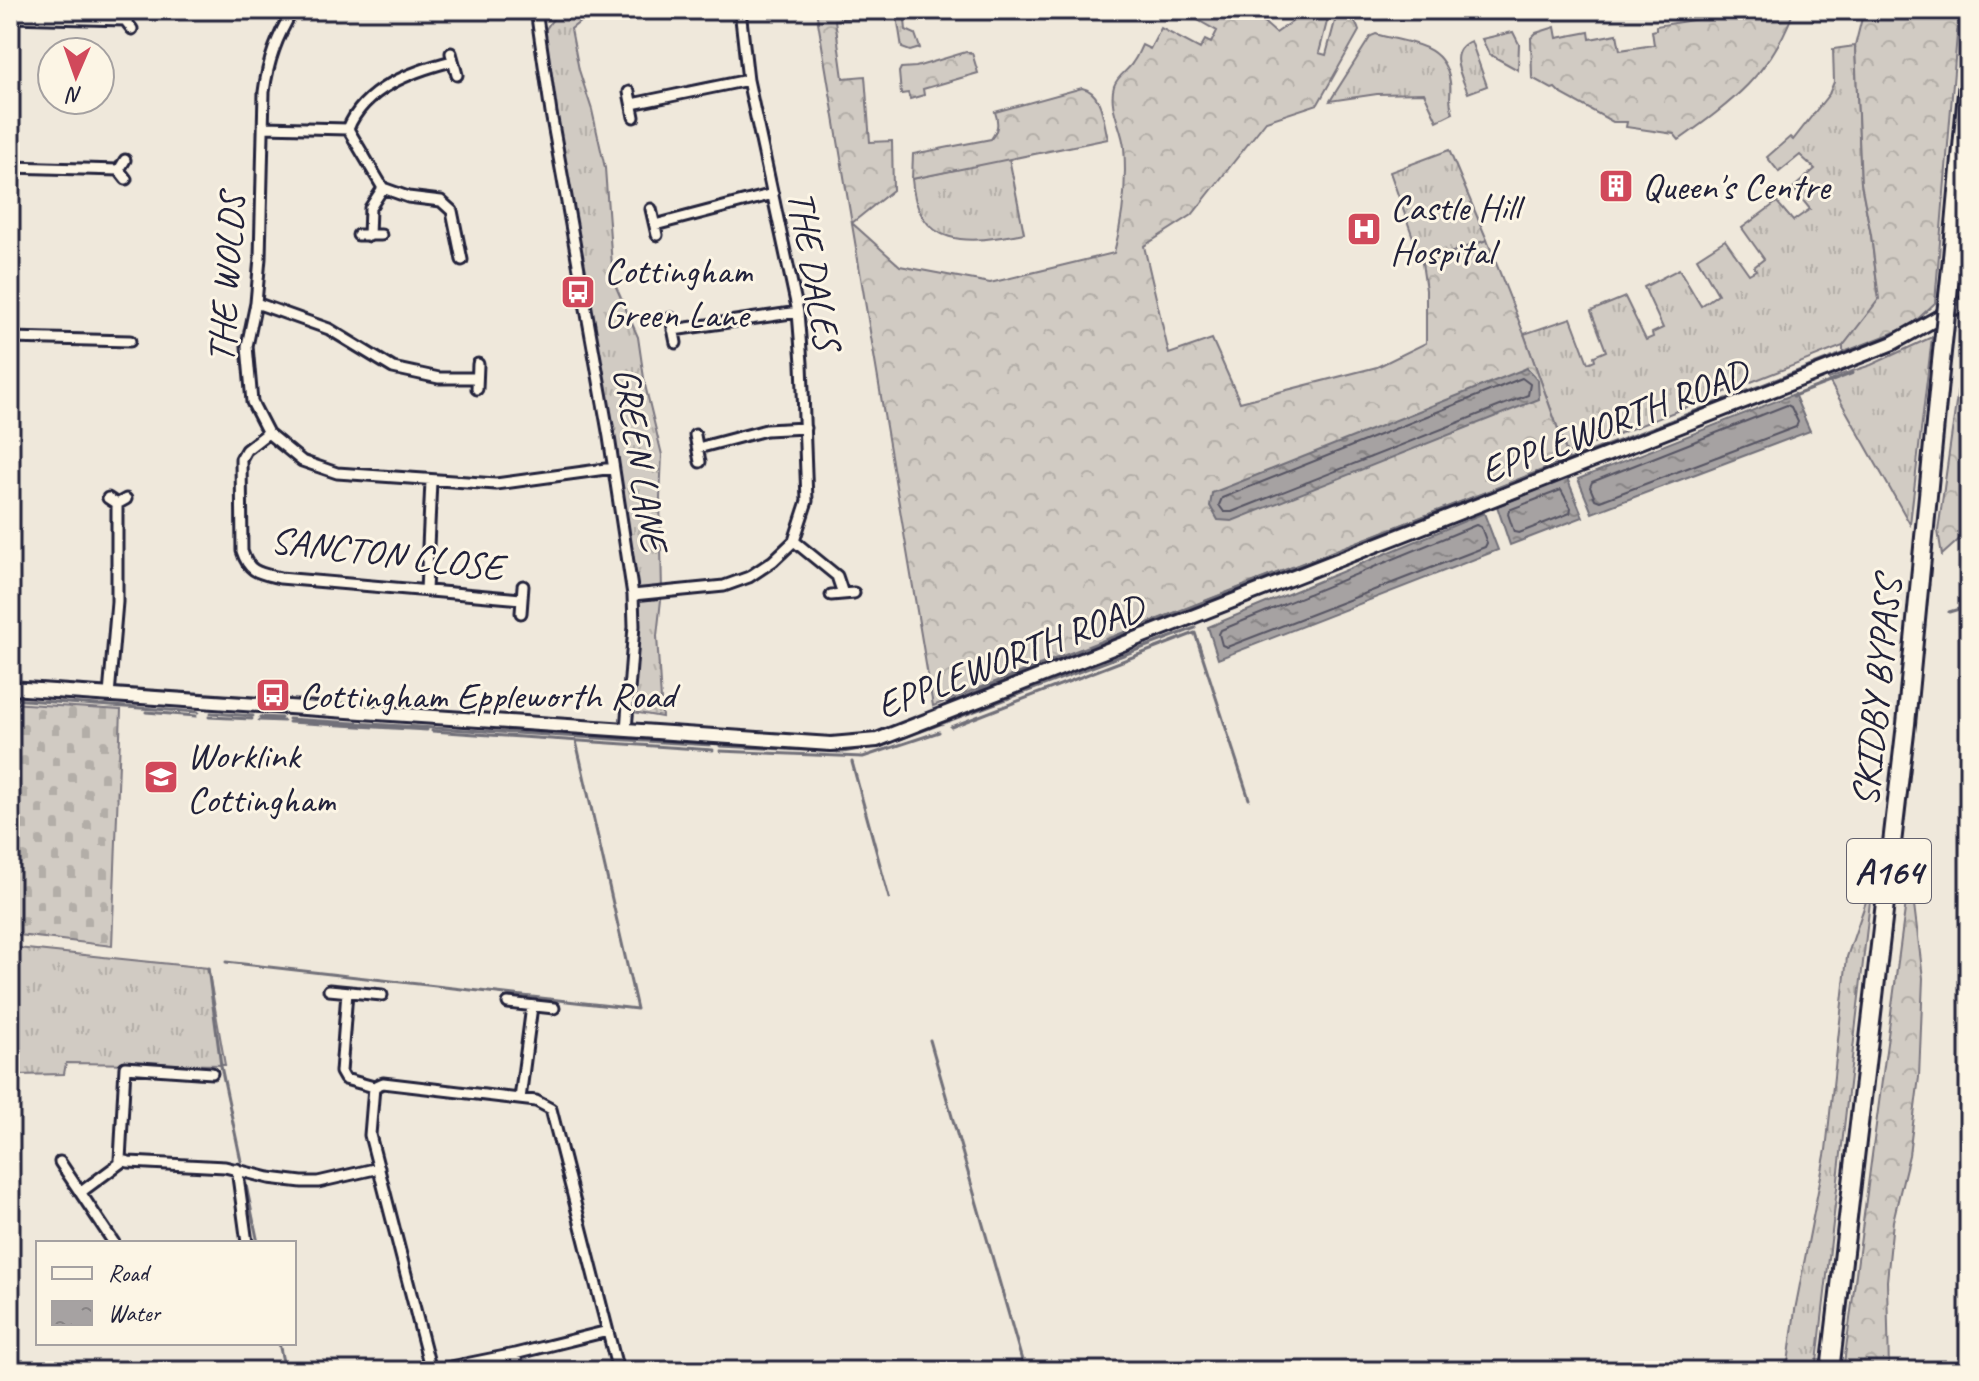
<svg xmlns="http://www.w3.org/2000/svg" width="1979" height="1381" font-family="Caveat,sans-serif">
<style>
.grass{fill:url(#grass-tufts);stroke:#7a767f;stroke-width:2}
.forest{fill:url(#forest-crowns);stroke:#7a767f;stroke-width:2}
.cemetery{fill:url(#cemetery-stones);stroke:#7a767f;stroke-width:2}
.water{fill:url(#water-ripples);stroke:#716f79;stroke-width:2}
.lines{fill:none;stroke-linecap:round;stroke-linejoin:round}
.shore{stroke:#575564;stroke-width:2}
.stream{stroke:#716f79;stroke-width:3}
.street-casing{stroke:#22223b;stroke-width:15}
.secondary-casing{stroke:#22223b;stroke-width:18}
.highway-casing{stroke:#22223b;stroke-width:22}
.street{stroke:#fcf5e5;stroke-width:9}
.secondary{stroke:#fcf5e5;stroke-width:12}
.highway{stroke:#fcf5e5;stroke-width:16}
.highway-bridge-casing{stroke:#22223b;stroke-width:22;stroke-linecap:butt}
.highway-bridge{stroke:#fcf5e5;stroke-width:16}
.labels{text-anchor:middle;stroke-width:6;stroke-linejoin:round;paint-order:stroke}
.shield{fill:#fcf5e5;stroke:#63616e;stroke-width:2}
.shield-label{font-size:36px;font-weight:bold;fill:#22223b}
.poi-label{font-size:38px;fill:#22223b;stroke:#fcf5e5;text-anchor:start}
.street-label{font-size:38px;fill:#22223b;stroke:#fcf5e5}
</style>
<defs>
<pattern id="grass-tufts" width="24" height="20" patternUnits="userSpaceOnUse" patternTransform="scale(2)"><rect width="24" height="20" fill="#d1cbc3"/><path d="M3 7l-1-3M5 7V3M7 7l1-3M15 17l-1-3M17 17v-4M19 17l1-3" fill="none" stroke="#b3aea8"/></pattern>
<pattern id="forest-crowns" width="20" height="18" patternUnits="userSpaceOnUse" patternTransform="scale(2)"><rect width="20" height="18" fill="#d1cbc3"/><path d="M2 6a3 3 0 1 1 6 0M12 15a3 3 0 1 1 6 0" fill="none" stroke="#b3aea8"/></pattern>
<pattern id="cemetery-stones" width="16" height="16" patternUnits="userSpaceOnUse" patternTransform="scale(2)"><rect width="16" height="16" fill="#d1cbc3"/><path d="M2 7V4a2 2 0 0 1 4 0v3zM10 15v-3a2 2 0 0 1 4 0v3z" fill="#b3aea8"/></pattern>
<pattern id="water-ripples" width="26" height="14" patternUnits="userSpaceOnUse" patternTransform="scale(2)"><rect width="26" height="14" fill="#a6a2a2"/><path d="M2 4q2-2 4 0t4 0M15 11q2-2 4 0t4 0" fill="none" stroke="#878485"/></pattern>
</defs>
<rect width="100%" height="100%" fill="#efe8db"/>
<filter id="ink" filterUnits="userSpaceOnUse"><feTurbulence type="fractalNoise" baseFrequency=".0125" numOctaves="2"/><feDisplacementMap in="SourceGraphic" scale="16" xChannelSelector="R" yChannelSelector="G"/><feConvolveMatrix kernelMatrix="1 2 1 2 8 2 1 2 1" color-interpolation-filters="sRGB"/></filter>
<g filter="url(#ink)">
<path class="grass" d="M896,10h16l-1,6 -6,4 1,10 9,4 5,14 -10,3 -8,-3z
M567,12l7,1 7,8 -10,8 8,41 13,40 13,58 8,112 25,57 7,48 17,70 -2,43 2,93 -5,45 5,81 -35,-6 6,-116 -93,-557c9,-12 12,-24 27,-26z
M1513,32l6,12 -1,26 -29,-16 -7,-15z
M1376,34c31,10 68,7 74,48 2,14 -3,16 3,31l-16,8 -13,-28 -47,1 -47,7 41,-65z
M1471,41l16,45 -19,7c-7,-18 -22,-42 3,-52z
M1855,46l6,137 10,52 8,65 -36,46 -276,108 -43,-120 47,-16 17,45 7,-3 -1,-4 12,-5 -15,-40 34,-14 21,43 7,-3 -1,-4 11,-5 -19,-41 35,-18 22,37 17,-12 -21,-36 28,-18 24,34 7,-4 -2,-3 10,-8 -22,-31 35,-26 16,19 17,-12 -17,-21 22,-19 -15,-14 -21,17 -12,-15 23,-20 3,3 36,-46 5,-12 -1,-33z
M1449,150l38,90 -65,23 -32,-91z
M1009,158l15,75c-55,11 -107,17 -112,-54z
M1932,337l-22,187 -82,-145 43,-14z
M1872,884l-56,487h-29l8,-61 31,-160 21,-193z
M17,948l191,20 17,97 -159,-2 -2,11 -47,1z"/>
<path class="forest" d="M816,10h31l1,8 -13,2 8,58 22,-2 5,66 22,-1 1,49 -41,33 48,43 90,17 124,-30c9,-35 13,-70 10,-106 -2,-20 -16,-40 -10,-61 4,-11 14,-15 19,-24 4,-5 6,-11 9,-17l8,4 11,-21 39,21 5,-9 6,3 6,-12 -37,-21h70l26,23 33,-23h21l-11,43 7,2 12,-45c10,2 18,11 21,21l-41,73 -52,17 -74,94 -48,31 25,108 43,-15 28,63 137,-35 49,-24v-53l-4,-27 65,-23 37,94 45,126 -636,246z
M1753,10h41c-22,63 -63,93 -115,130l-5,-6 -48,-7 1,-5h-14l-53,-29 -5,-5 -3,1 -20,-11 -1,-40 5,-5 19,-6 2,11 32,-6 1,7 27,-5 3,16 34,-5 -2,-14 4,-1v-4z
M1864,10h95l-24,293 -27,25 -65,26v-8l36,-47 -8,-64 -10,-52 -6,-137z
M966,52l6,1 6,20 -55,16 1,6 -14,4 -2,-6 -7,1 -2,-22 2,-4 15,-1z
M1082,88c21,4 21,33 26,51l-196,40 1,-25 78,-15c7,-9 8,-16 4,-27z
M1967,325l2,210h-5l-22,20 -4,-24z
M1910,872l13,106 -4,99 -10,78 -16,66 -6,60 2,90h-46z"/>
<path class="cemetery" d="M10,703l111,7 -9,236 -102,-12z"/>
<path class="water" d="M1527,368l11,13 1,18 -307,122 -14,-1 -8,-14 2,-13z
M1794,394l16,37 -218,82 -14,-34z
M1567,478l16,39 -73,28 -13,-39z
M1484,513l14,37 -280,109 -10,-32z"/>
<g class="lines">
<path class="shore" d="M1522,378l8,6 -2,11 -296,117h-8l-5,-7 3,-7z
M1787,405l4,2 7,15 -2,5 -196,74 -5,-2 -5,-12 2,-5z
M1561,490l10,18 -1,5 -51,20 -5,-1 -6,-18 1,-4z
M1476,525l5,2 6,16 -2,4 -258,100 -5,-2 -3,-11 2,-4z"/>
<path class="stream" d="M1843,353l64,-25
M1793,396l60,-23
M1949,612l20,-6
M980,689l862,-335
M10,699l188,13
M949,703l30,-12
M146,712l50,4
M211,713l42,3
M209,717l43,2
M260,717l21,1
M289,719l421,26
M259,720l25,1
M289,722l138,8
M951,727l244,-94 54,166
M432,731l281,19
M720,746l123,6 44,-8 308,-116
M720,751l143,6 76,-25
M852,762l37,136
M226,962l411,47 -61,-268
M208,968l13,98 20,95
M930,1040l95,331
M245,1180l13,63
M279,1343l6,28"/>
<g class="street-casing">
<path id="street" d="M293,10c-16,27 -25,50 -29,82l-4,166 -4,45 -9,43 5,56 16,31 34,28 35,12 159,11 117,-16
M536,10l15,103 58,324 24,158 1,31 -8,104
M10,17l115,3
M132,29l-7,-9 7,-8
M451,53l6,22
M629,92l5,25
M632,104l116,-24
M264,127l84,2c16,-41 65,-58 104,-68
M348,129l35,59 25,9 33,4 11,10 10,49
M125,160l-6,10 7,9
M10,167l109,3
M651,209l6,26
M655,225l118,-31
M358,235h23
M369,236l1,-28 13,-20
M256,303l73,26 64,39 46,10h38
M671,318l5,25
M673,330l125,-18
M10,338l120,3
M477,389l1,-25
M268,433l-22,17 -5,9 1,92c7,22 17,22 38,27l241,21
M695,435l5,27
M698,448l68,-18 39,-2
M108,498l9,6 9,-5
M794,541l43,35 6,18
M426,591l5,-110
M633,595l91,-9 25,-9 24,-16 21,-20 13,-40 -5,-138 -4,-51 -50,-232 -8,-70
M831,595l23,-2
M521,613l2,-27
M109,695l8,-93v-98
M329,990l53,5
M347,992l-6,80 4,7 29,8
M508,1003l46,5
M212,1073l-87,-6 -5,93 9,2 96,5 44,11 33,4h16l61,-14
M374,1087l9,-4 153,18 15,8 67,262
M374,1087l-4,48 61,236
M520,1099l12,-93
M60,1162l54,81
M237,1169l10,74
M81,1192l42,-31
M515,1354l4,17
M431,1371l84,-17 93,-23"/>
</g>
<g class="secondary-casing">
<path id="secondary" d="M10,688l821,56 46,-4 1016,-397 76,-43
M10,1362l8,9"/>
</g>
<g class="highway-casing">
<path id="highway" d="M1952,258l17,-188
M1830,1371l76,-647 34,-353"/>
</g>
<use href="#street" class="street"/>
<use href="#secondary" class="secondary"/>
<use href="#highway" class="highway"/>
<g class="highway-bridge-casing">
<path id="highway-bridge" d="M1940,371l12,-113"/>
</g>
<use href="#highway-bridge" class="highway-bridge"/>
</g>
</g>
<defs>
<g id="building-square" transform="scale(1.8)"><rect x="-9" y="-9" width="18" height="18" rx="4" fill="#d1495b" stroke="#fcf5e5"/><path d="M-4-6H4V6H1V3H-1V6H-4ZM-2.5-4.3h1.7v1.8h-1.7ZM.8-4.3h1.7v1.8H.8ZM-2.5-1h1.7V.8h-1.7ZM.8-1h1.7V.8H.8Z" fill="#fff"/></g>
<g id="hospital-square" transform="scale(1.8)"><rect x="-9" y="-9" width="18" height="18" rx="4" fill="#d1495b" stroke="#fcf5e5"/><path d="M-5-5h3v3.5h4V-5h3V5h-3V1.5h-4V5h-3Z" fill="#fff"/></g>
<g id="bus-square" transform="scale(1.8)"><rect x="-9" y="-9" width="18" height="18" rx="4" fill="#d1495b" stroke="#fcf5e5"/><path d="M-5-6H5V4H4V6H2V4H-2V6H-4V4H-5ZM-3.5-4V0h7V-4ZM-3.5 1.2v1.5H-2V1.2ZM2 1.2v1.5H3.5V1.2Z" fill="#fff"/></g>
<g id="university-square" transform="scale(1.8)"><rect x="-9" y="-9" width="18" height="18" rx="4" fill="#d1495b" stroke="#fcf5e5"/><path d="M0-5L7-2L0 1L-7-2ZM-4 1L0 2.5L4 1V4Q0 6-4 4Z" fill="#fff"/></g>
</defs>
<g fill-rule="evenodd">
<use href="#building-square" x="1616" y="186"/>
<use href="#hospital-square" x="1364" y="229"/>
<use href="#bus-square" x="578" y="292"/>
<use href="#bus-square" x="273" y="695"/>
<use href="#university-square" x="161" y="777"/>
</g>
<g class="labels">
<rect class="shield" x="1847" y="839" width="84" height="64" rx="6"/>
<g class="shield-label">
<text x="1889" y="884">A164</text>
</g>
<g class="poi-label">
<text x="1642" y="199">Queen's Centre</text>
<text x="1390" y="220">Castle Hill<tspan x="1390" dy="44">Hospital</tspan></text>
<text x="604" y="283">Cottingham<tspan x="604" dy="44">Green Lane</tspan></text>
<text x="299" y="708">Cottingham Eppleworth Road</text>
<text x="187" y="768">Worklink<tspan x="187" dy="44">Cottingham</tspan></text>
</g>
<g class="street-label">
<text transform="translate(815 270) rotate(80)" y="13">THE DALES</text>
<text transform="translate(226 278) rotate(-86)" y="13">THE WOLDS</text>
<text transform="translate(1614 421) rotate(-21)" y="13">EPPLEWORTH ROAD</text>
<text transform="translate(641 459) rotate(81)" y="13">GREEN LANE</text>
<text transform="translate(387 553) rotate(7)" y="13">SANCTON CLOSE</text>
<text transform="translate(1010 656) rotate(-21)" y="13">EPPLEWORTH ROAD</text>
<text transform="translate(1876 692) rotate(-84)" y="13">SKIDBY BYPASS</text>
</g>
</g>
<rect width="1979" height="1381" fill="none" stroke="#fcf5e5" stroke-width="40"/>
<rect x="20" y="20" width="1939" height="1341" fill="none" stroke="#22223b" stroke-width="3" filter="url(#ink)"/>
<rect x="36" y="1241" width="260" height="104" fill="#fcf5e5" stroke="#a5a1a1" stroke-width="2"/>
<rect x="52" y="1267" width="40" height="12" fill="#fcf5e5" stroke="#a5a1a1" stroke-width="2"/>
<text x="108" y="1281" font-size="24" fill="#22223b">Road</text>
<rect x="52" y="1301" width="40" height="24" fill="url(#water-ripples)" stroke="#a5a1a1" stroke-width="2"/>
<text x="108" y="1321" font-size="24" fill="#22223b">Water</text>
<g transform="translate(76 76) rotate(182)"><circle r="38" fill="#fcf5e5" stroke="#a5a1a1" stroke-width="2"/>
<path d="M0-6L14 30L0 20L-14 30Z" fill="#d1495b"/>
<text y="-12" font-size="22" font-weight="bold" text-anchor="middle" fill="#22223b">N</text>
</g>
</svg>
